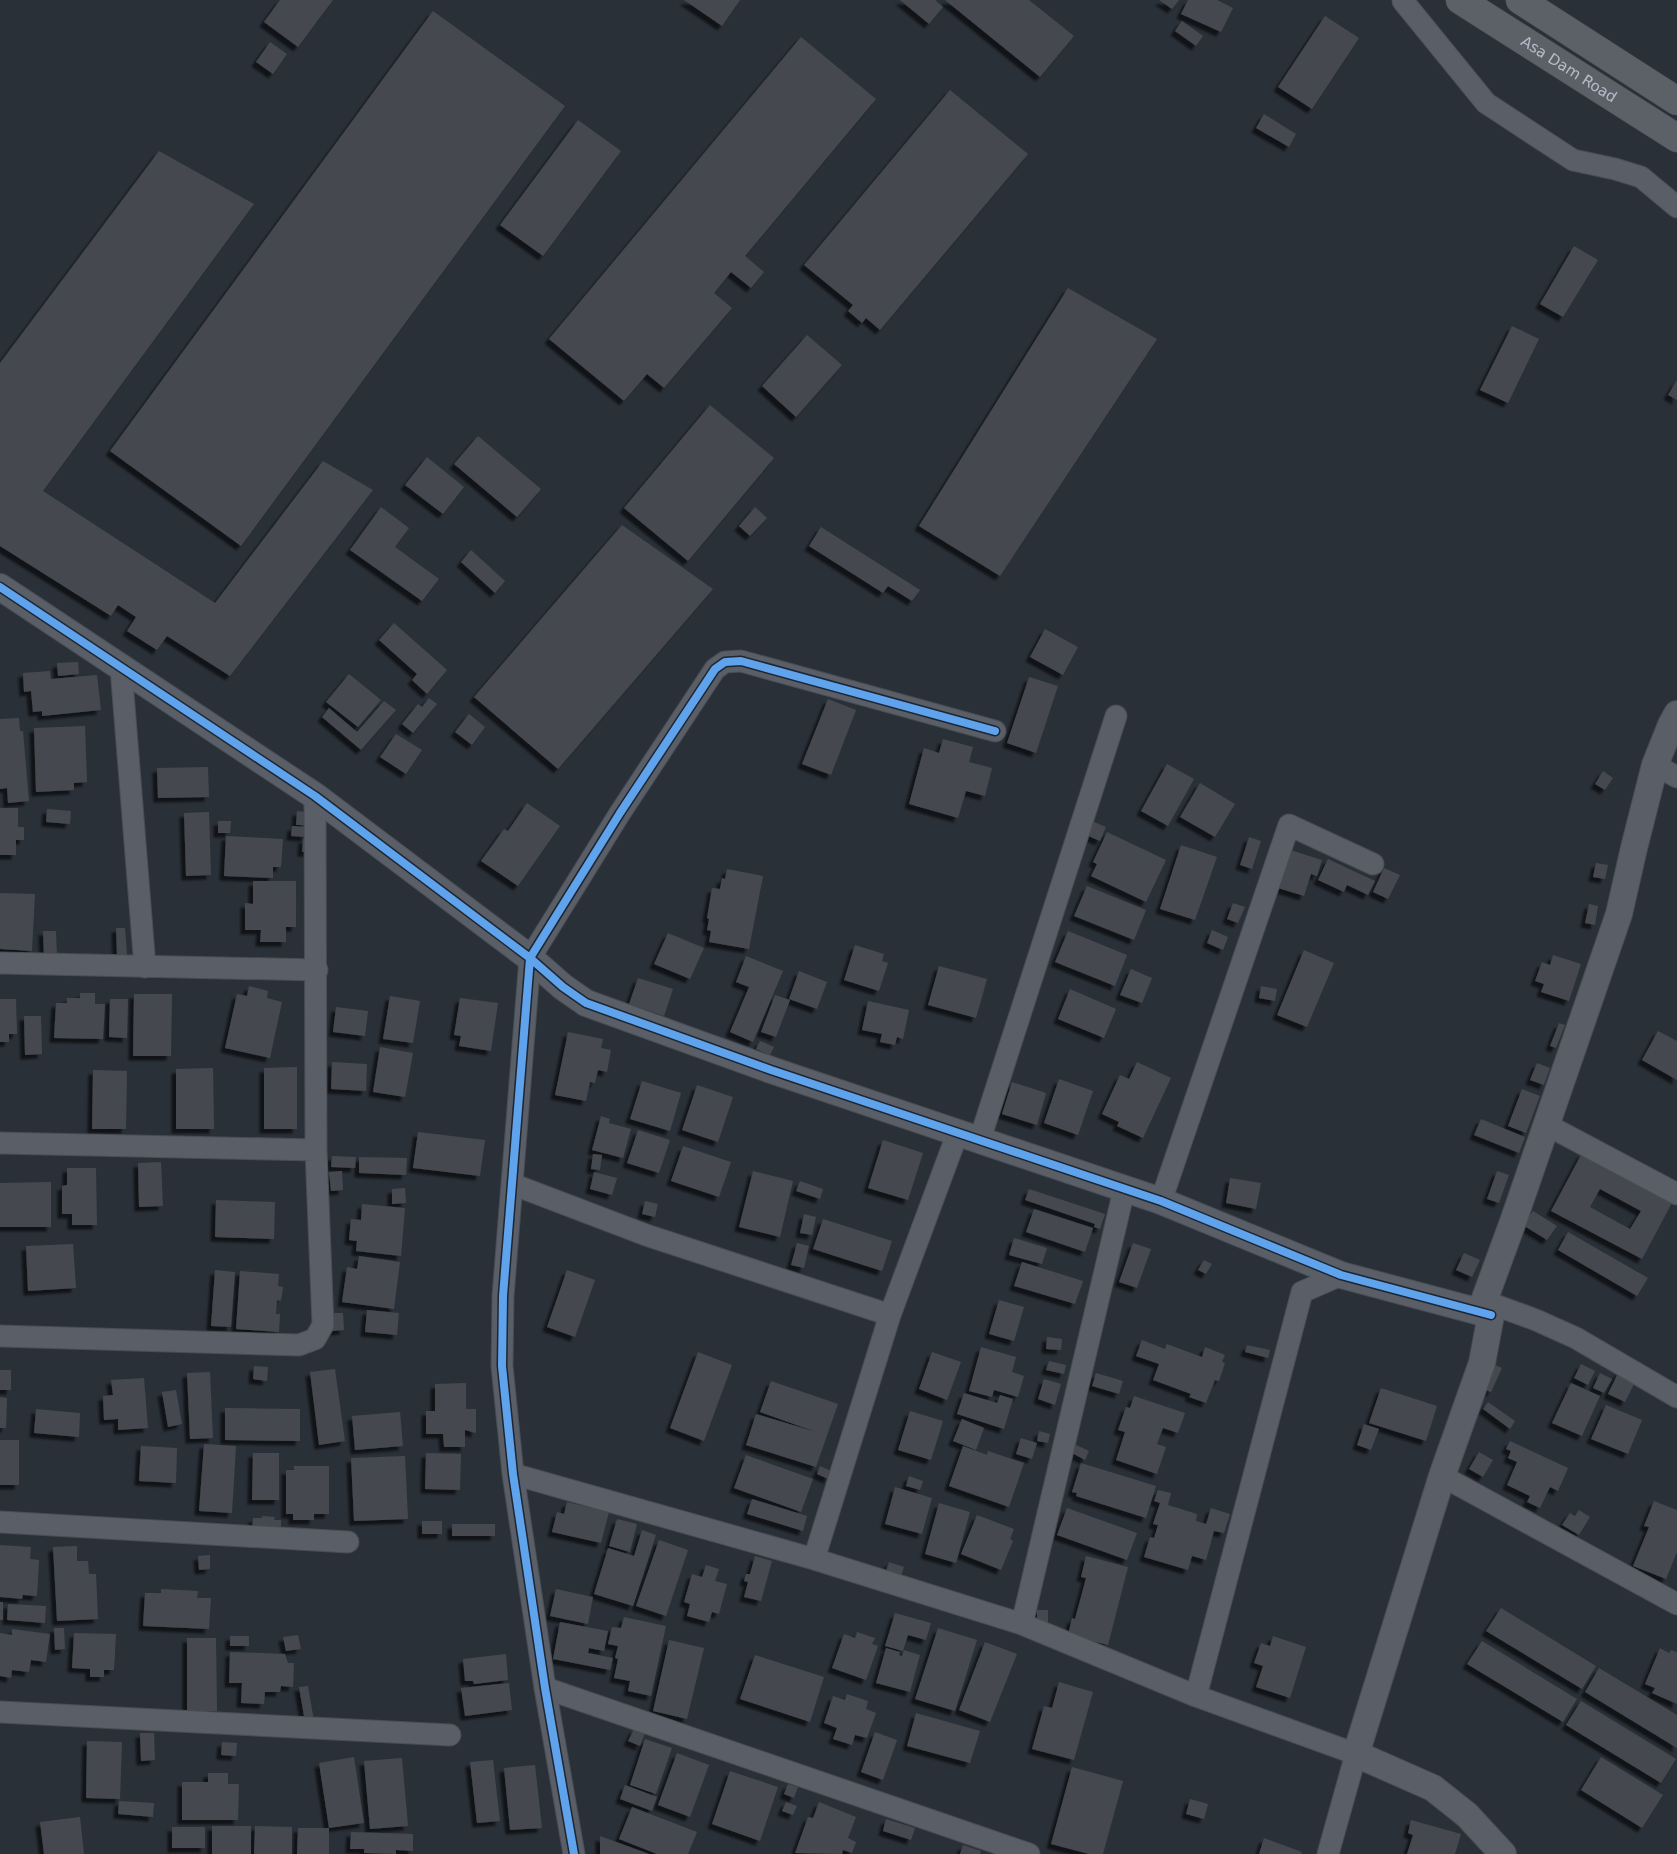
<svg xmlns="http://www.w3.org/2000/svg" width="1677" height="1854" font-family="'DejaVu Sans',sans-serif">
<style>
.building{fill:#444950;fill-rule:evenodd;filter:url(#shadow)}
.lines{fill:none;stroke-linecap:round;stroke-linejoin:round}
.minor-casing{stroke:#484c53;stroke-width:23}
.tertiary-casing{stroke:#484c53;stroke-width:28}
.primary-casing{stroke:#484c55;stroke-width:29}
.minor{stroke:#5a5e66;stroke-width:21}
.tertiary{stroke:#5a5e66;stroke-width:26}
.primary{stroke:#5c6168;stroke-width:28}
.cycleway-casing{stroke:#1d2633;stroke-width:11}
.cycleway{stroke:#60a3ed;stroke-width:8}
.labels{text-anchor:middle;stroke-width:4;stroke-linejoin:round;paint-order:stroke}
.street-label{font-size:15px;fill:#b4bcc9;stroke:#1d2633}
</style>
<defs>
<filter id="shadow"><feDropShadow dx="-4.5" dy="4.5" stdDeviation="1" flood-color="#0009"/></filter>
</defs>
<rect width="100%" height="100%" fill="#2a3038"/>
<path class="building" d="M280,0h53l-35,47 -34,-25z
M684,0h56l-18,26z
M900,0h35l8,7 -14,17z
M945,0h84l45,36 -34,41z
M1159,0h20l-7,9z
M1188,0h29l16,8 -12,24 -40,-18z
M433,11l132,95 -324,440 -131,-95z
M1325,16l34,22 -47,71 -34,-22z
M1182,21l21,15 -7,10 -21,-15z
M801,37l75,62 -131,157 19,16 -13,16 -20,-16 -17,21 18,15 -68,80 -17,-14 -23,27 -75,-62z
M270,42l17,12 -14,20 -17,-12z
M950,90l78,64 -148,176 -14,-12 -4,5 -14,-12 5,-6 -49,-40z
M1264,114l32,20 -7,13 -33,-19z
M578,120l43,31 -78,105 -43,-31z
M159,151l95,53 -211,287 172,112 108,-142 50,29 -143,186 -63,-40 -10,14 -30,-19 9,-14 -18,-12 -7,11 -111,-70v-183z
M1574,246l24,14 -35,57 -23,-13z
M1068,288l89,51 -157,237 -81,-50z
M1512,326l27,13 -31,64 -28,-13z
M807,335l35,30 -46,52 -34,-31z
M1677,380v20l-9,-5z
M710,405l64,53 -86,103 -64,-53z
M478,436l63,53 -24,28 -63,-53z
M427,457l37,30 -21,27 -38,-29z
M381,507l28,21 -14,19 44,32 -17,22 -72,-51z
M755,507l12,11 -17,18 -11,-10z
M622,525l91,64 -155,180 -84,-72z
M821,527l99,63 -8,11 -24,-15 -5,7 -74,-47z
M471,550l34,31 -10,12 -34,-31z
M394,623l53,47 -20,24 -15,-14 5,-6 -38,-34z
M1045,629l33,18 -15,28 -33,-18z
M78,662l1,12 -21,2 -1,-13z
M50,671l1,8 46,-4 4,35 -59,6v-5l-9,1 -2,-21 -7,1 -1,-19z
M349,674l32,26 -23,27 -32,-25z
M1029,677l29,9 -22,67 -29,-10z
M429,698l8,6 -24,29 -11,-9 16,-20 4,3z
M828,699l28,11 -25,65 -29,-11z
M384,701l12,9 -35,40 -39,-33 7,-9 28,24z
M469,714l16,13 -13,18 -17,-13z
M19,718l1,13h3l6,70 -21,2 -1,-15 -7,1v-70z
M85,726l2,56 -13,1v7l-38,2 -2,-64z
M396,734l26,16 -16,24 -26,-17z
M943,739l30,8 -4,15 23,6 -7,28 -19,-5 -8,27 -49,-14 15,-56 15,5z
M1167,764l27,15 -26,47 -27,-15z
M208,767l1,30 -51,1 -1,-30z
M1603,771l10,7 -8,12 -10,-6z
M1200,783l35,21 -20,33 -35,-20z
M527,803l33,23 -42,60 -37,-25 23,-32 4,2z
M0,808h18v19h6v13h-8v15h-16z
M47,809l24,2 -1,13 -24,-2z
M297,811l9,1 -1,13h-9z
M209,812l2,63 -25,1 -2,-63z
M218,821h13l-1,12h-12z
M1092,821l14,6 -6,14 -14,-6z
M292,826l15,1 -1,10 -15,-1z
M1107,832l59,28 -20,42 -55,-26 6,-12 -4,-2z
M226,836l57,3 -2,28h-8v11l-49,-2z
M1249,837l12,4 -9,28 -12,-4z
M303,839h6v13h-7z
M1181,845l36,12 -22,63 -35,-11z
M1290,850l32,10 -5,16 -6,-2 -7,22 -26,-8z
M1328,859l47,22 -7,14 -21,-10 -3,7 -26,-12z
M1596,863l12,2 -3,14 -12,-2z
M1384,868l16,7 -12,24 -15,-7z
M727,869l36,7 -14,73 -40,-7 2,-11 -4,-1 2,-11 -2,-1 5,-30 8,1 2,-11 3,1z
M253,881h43v46h-10v15h-26l1,-12h-16v-27l8,1z
M1087,886l59,24 -12,30 -60,-24z
M0,893l35,1 -3,57 -32,-2z
M1233,903l12,4 -7,16 -11,-4z
M1589,904l9,2 -3,19 -10,-2z
M116,928h9l2,27h-10z
M1212,930l16,7 -5,13 -16,-7z
M43,931h13l1,27 -13,1z
M1068,931l59,24 -12,31 -60,-24z
M668,933l36,15 -14,31 -36,-15z
M855,945l29,9 -2,7 6,2 -9,28 -35,-11z
M1304,950l30,13 -27,64 -30,-12z
M1553,955l28,9 -12,37 -28,-9 3,-8 -9,-3 7,-19 8,3z
M746,956l37,15 -30,71 -23,-10 19,-45 -13,-5z
M939,966l48,13 -11,39 -48,-13z
M1131,969l21,9 -10,25 -22,-8z
M799,971l28,11 -10,27 -28,-10z
M638,978l35,11 -9,27 -35,-12z
M249,986l19,5 -1,7 15,4 -12,56 -45,-10 12,-54 10,2z
M1261,986l16,3 -2,12 -16,-3z
M1070,989l46,20 -12,29 -46,-19z
M80,993h15v11h10l-2,35 -49,-1 2,-35h11v-5h13z
M134,994h38l-1,62h-38z
M775,995l15,5 -14,37 -15,-5z
M390,996l30,5 -7,42 -30,-4z
M460,998l38,5 -7,48 -32,-5 2,-10 -7,-1z
M0,999h16l1,35h-8v8h-9z
M110,999h18l-1,39 -18,-1z
M868,1001l41,9 -6,29 -6,-2 -2,8 -15,-3 2,-8 -20,-4z
M336,1007l32,4 -3,25 -32,-4z
M24,1016h17l1,38 -17,1z
M1559,1023l6,2 -9,23 -6,-2z
M1658,1031l19,10v39l-35,-20z
M568,1032l35,7 -2,9 10,2 -4,22 -9,-2 -3,13 -5,-1 -4,19 -31,-6z
M760,1041l14,6 -4,8 -14,-6z
M380,1047l33,6 -8,44 -32,-5z
M332,1062l35,2 -1,27 -35,-2z
M1137,1062l34,16 -28,60 -26,-12 2,-4 -17,-8 18,-39 9,4z
M1537,1063l13,5 -6,17 -14,-5z
M297,1067v62h-33v-61z
M213,1068l1,61h-38v-60z
M93,1070l34,1 -1,58h-34z
M1059,1079l34,12 -15,44 -34,-12z
M642,1081l39,12 -11,38 -40,-12z
M1012,1082l34,11 -9,32 -35,-11z
M697,1085l36,12 -15,45 -36,-12z
M1522,1089l18,7 -14,37 -18,-7z
M601,1116l9,3 -1,4 22,6 -8,29 -31,-8z
M1481,1119l44,18 -6,16 -45,-18z
M638,1130l32,10 -11,33 -32,-10z
M418,1132l67,8 -5,36 -67,-8z
M883,1140l40,13 -15,47 -40,-12z
M683,1146l48,16 -12,35 -48,-16z
M1582,1153l91,48 -31,58 -91,-48zM1600,1189l41,22 -11,18 -40,-22z
M593,1154l9,1 -2,15 -9,-1z
M332,1156l24,1 -1,11 -24,-1z
M359,1157l48,1 -1,17 -47,-2z
M161,1162l2,44 -24,1 -1,-44z
M67,1168h29l1,57h-25v-11h-10v-28l5,-1z
M342,1171l1,19 -12,1 -2,-19z
M753,1171l40,10 -13,56 -41,-10z
M1497,1171l12,4 -10,28 -12,-4z
M594,1172l23,6 -5,17 -22,-6z
M1230,1178l31,5 -5,26 -30,-6z
M800,1181l23,8 -3,10 -24,-8z
M51,1182v45h-51v-44z
M405,1188l1,15 -14,1v-15z
M1029,1189l76,25 -5,15 -6,-2 1,-3 -70,-24z
M216,1200l59,2 -1,37 -59,-2z
M645,1201l13,3 -3,13 -13,-3z
M362,1204l43,4 -4,48 -45,-5 1,-10 -8,-1 2,-21 10,1z
M1034,1209l59,19 -8,24 -59,-20z
M1533,1211l24,15 -10,14 -24,-15z
M804,1214l12,3 -4,18 -12,-2z
M823,1219l69,22 -10,30 -69,-22z
M1568,1232l80,46 -11,18 -79,-46z
M1014,1238l33,10 -5,16 -33,-9z
M797,1243l12,3 -5,22 -13,-3z
M1133,1243l18,6 -14,39 -18,-6z
M73,1244l3,44 -48,3 -2,-45z
M1464,1253l16,7 -8,17 -16,-7z
M359,1256l41,6 -6,47 -52,-7 5,-35 10,2z
M1204,1260l8,4 -6,10 -8,-4z
M1022,1262l61,19 -8,23 -61,-18z
M215,1270l20,2 -4,55 -20,-1z
M567,1270l28,10 -20,57 -28,-10z
M240,1271l39,3 -1,12 5,1 -2,14 -4,-1 -1,14h4l-1,18 -43,-3z
M999,1300l25,7 -10,34 -25,-7z
M367,1310l32,3 -2,22 -32,-3z
M332,1313h11l1,17 -11,1z
M1047,1337l15,2 -1,11 -15,-1z
M1142,1340l23,9 2,-5 35,13 3,-10 20,8 -3,7 3,1 -6,18 -4,-1 -9,23 -17,-6 2,-3 -38,-14 6,-16 -23,-8z
M1247,1345l23,5 -2,8 -23,-6z
M981,1347l35,10 -4,15 12,4 -6,21 -24,-7 -2,7 -23,-6z
M698,1352l34,13 -28,76 -34,-13z
M932,1352l29,10 -14,38 -28,-11z
M1049,1361l17,4 -2,9 -18,-4z
M1490,1363l12,5 -11,24 -11,-4z
M1581,1364l14,7 -7,14 -14,-7z
M254,1366l14,1 -1,14 -14,-2z
M335,1369l10,72 -26,4 -9,-73z
M0,1370h11v20h-11z
M1619,1371l17,9 -11,22 -17,-8z
M210,1372l3,66 -23,1 -3,-66z
M1096,1373l27,8 -4,13 -27,-8z
M1600,1373l12,6 -8,14 -11,-5z
M144,1378l4,50 -30,2v-11l-14,1 -1,-24 10,-1 -2,-15z
M1044,1379l17,5 -6,21 -17,-6z
M771,1381l67,23 -22,63 -70,-22 10,-31 60,18 -56,-20z
M466,1383v26h10v24l-11,-3v17h-21l-1,-13h-17v-23h9v-27z
M1571,1383l29,13 -18,40 -30,-13z
M1381,1388l56,18 -11,35 -57,-18z
M176,1390l6,34 -14,3 -6,-35z
M964,1393l33,10 3,-8 13,4 -9,30 -47,-15z
M1134,1396l51,17 -7,20 -15,-5 -6,16 9,3 -9,27 -41,-14 9,-28 -7,-2 8,-23 4,1z
M0,1397l7,1 -1,30h-6z
M1488,1402l27,19 -5,8 -27,-20z
M1606,1405l36,15 -14,34 -37,-15z
M225,1408l75,1v32l-75,-1z
M36,1409l44,4 -1,24 -45,-4z
M910,1411l33,10 -12,39 -33,-10z
M400,1412l3,34 -48,4 -3,-34z
M962,1419l22,9 -8,22 -23,-9z
M1364,1424l15,5 -8,21 -14,-5z
M1039,1431l11,3 -2,9 -11,-2z
M1021,1438l16,5 -5,16 -16,-5z
M0,1440h19v45h-19z
M1510,1441l58,27 -10,23 -8,-4 -10,21 -13,-6 3,-6 -23,-11 10,-23 -9,-4 3,-7 -5,-2z
M204,1444l32,2 -4,67 -33,-2z
M1076,1445l13,6 -4,9 -13,-7z
M141,1446l36,2 -1,35 -37,-2z
M963,1446l24,9 1,-4 36,12 -15,44 -60,-21z
M1479,1452l14,8 -10,17 -14,-8z
M253,1453h26v47h-27z
M426,1453l35,1 -1,36 -35,-1z
M746,1455l67,24 -12,33 -67,-24z
M405,1456l3,63 -54,2 -3,-63z
M1081,1463l75,23 -10,32 -70,-22 1,-3 -5,-1z
M294,1466h35v48h-15v6h-21v-6h-7v-44h8z
M820,1466l11,5 -3,8 -11,-5z
M909,1476l14,5 -3,9 -14,-4z
M895,1487l37,11 -10,36 -37,-10z
M1158,1490l13,3 -3,12 29,9 -1,7 10,3 5,-16 19,6 -6,19 -10,-2 -8,29 -14,-4 -4,14 -44,-13 6,-20 4,1 4,-13 -5,-1 7,-21 -6,-2z
M752,1499l55,17 -4,15 -56,-17z
M1654,1501l23,9v42l-11,27 -33,-13 16,-39 -5,-1z
M567,1502l42,10 -8,31 -49,-11 5,-20 7,2z
M939,1503l31,9 -14,51 -31,-9z
M1067,1508l70,25 -10,27 -70,-25z
M1579,1510l11,7 -11,18 -17,-10 8,-12 5,3z
M977,1515l37,14 -4,10 3,2 -12,29 -40,-16z
M262,1516l13,1 -1,3h7v12l-29,-2 1,-12h9z
M617,1519l20,5 -7,28 -21,-6z
M422,1521h20v13h-20z
M452,1524h43v12h-43z
M642,1530l14,5 -23,71 -39,-12 14,-46 26,8z
M659,1540l29,10 -22,66 -30,-10z
M0,1545l31,2 -1,12 9,1 -2,36 -14,-1 -1,4 -22,-2z
M77,1546v15h11l1,13h7l2,45 -41,2 -4,-74z
M210,1555v14l-11,1 -1,-14z
M755,1556l17,5 -11,40 -17,-4 4,-15 -4,-1 2,-7h4z
M1086,1556l42,11 -20,78 -40,-10 4,-17 3,1 11,-41 -5,-1z
M889,1562l15,5 -3,9 -15,-5z
M706,1565l13,4 -4,12 12,3 -8,30 -7,-2 -3,10 -22,-6 3,-12 -6,-2 8,-28 10,3z
M161,1589l37,2 -1,7h14l-2,31 -66,-3 2,-33h16z
M556,1589l37,8 -5,27 -38,-8z
M0,1602h3v18h-3z
M8,1604l38,2 -1,17 -38,-3z
M1501,1608l95,58 -14,23 -96,-58z
M1037,1610h11v14h-11z
M895,1613l36,10 -5,17 -18,-5 -5,16 -18,-5z
M624,1617l42,9 -15,70 -23,-5 2,-10 -16,-3 4,-19 -3,-1 3,-12 -10,-2 4,-17 9,1z
M560,1622l48,9 -4,20 -15,-3 -1,5 25,5 -3,12 -57,-11z
M54,1628h10l1,21 -10,1z
M938,1628l39,12 -22,71 -40,-12z
M12,1629l38,5 -4,28 -15,-2 -2,12 -17,-2 -1,8 -11,-2v-43l12,2z
M857,1632l18,6 -3,6 6,2 -12,34 -34,-12 12,-34 11,4z
M74,1633l42,1 -2,36h-10v7h-14v-8l-18,-1z
M298,1635l3,14 -15,2 -3,-14z
M230,1636h19v10h-19z
M1273,1636l33,11 -16,51 -34,-11 7,-21 -9,-3 7,-20 9,3z
M187,1638h29l1,73h-30z
M669,1640l35,8 -17,71 -34,-8z
M1482,1641l95,58 -14,23 -96,-58z
M985,1642l32,12 -27,68 -31,-12z
M886,1648l14,4 -1,3 3,1 2,-6 16,5 -10,37 -34,-9z
M1660,1648l9,5 2,-3 6,2v52l-25,-11 3,-5 -10,-4z
M230,1652l55,2 3,9h6l-1,24 -12,-1 -1,6h-15l-1,12 -23,-1 1,-20h-13z
M506,1654l2,26 -34,4 -1,-3h-8l-2,-22z
M755,1655l69,22 -14,45 -70,-23z
M1599,1668l78,47v33l-92,-56z
M1059,1682l34,10 -19,68 -42,-11 12,-43 8,2z
M509,1683l3,27 -47,6 -4,-28z
M308,1686l6,35 -9,1 -6,-35z
M847,1694l21,7 -2,8 10,4 -9,25 -12,-3 -3,10 -19,-6 4,-11 -13,-5 9,-27 12,4z
M1581,1701l95,58 -15,24 -95,-58z
M916,1713l64,18 -10,32 -63,-17z
M634,1729l11,4 -5,13 -12,-5z
M875,1732l22,8 -14,40 -22,-8z
M140,1733h14l1,27 -14,1z
M645,1739l27,9 -16,46 -26,-9z
M87,1741l35,1 -2,57 -34,-1z
M222,1742l15,1 -1,13 -15,-1z
M677,1753l32,12 -19,52 -32,-12z
M354,1757l10,66 -35,5 -10,-65z
M1601,1757l62,38 -21,33 -61,-38z
M402,1758l6,68 -38,3 -6,-68z
M493,1760l7,61 -23,2 -7,-61z
M535,1765l7,63 -32,2 -6,-62z
M1072,1767l51,14 -20,73h-14l-38,-10z
M730,1771l48,16 -18,54 -48,-17z
M208,1773h20v11h11l-1,36h-56v-38h26z
M788,1784l10,3 -4,11 -10,-4z
M625,1785l32,12 -5,14 -32,-12z
M1190,1799l18,5 -4,15 -18,-5z
M119,1801l35,2 -1,14 -35,-3z
M786,1802l11,4 -4,9 -11,-4z
M819,1802l37,15 -8,21 8,4 -4,11 -9,-3 -1,4 -47,-1 13,-36 5,1z
M632,1807l65,25 -9,22h-31l-38,-15z
M80,1817l4,37h-40l-4,-32z
M886,1819l29,9 -4,12 -28,-9z
M1411,1820l50,14 -6,20h-48l6,-19 -5,-2z
M212,1826h39v28h-39z
M255,1826l37,1v27h-38z
M172,1827h33v21h-33z
M298,1828h31v26h-32z
M351,1832l62,2v17l-17,-1v4l-32,-1v-4h-14z
M600,1836l49,18h-49z
M1264,1838l38,14 -1,2h-42z
M963,1845l18,6 -1,3h-20z"/>
<g class="lines">
<g class="minor-casing">
<path id="minor" d="M1403,1l83,102 87,57 42,9 26,8 36,30
M121,668l24,299
M1655,765l22,12
M0,963l317,7
M1547,1125l130,69
M980,1139l136,-423
M0,1143l316,7
M512,1184l134,51 244,80
M1161,1201l128,-376 84,39
M1484,1301l52,19 40,18 101,59
M0,1336l299,9 16,-6 8,-14 -7,-175 -1,-354
M513,1474l301,85 208,65 174,72 160,58 -28,100
M1442,1476l235,128
M0,1522l348,20
M814,1559l76,-244 68,-183
M1022,1624l102,-434
M545,1688l484,166
M1196,1696l106,-404 39,-17
M0,1712l450,23
M574,1854l-29,-166 -32,-214 -11,-108 1,-70 27,-338 90,-145 95,-144 10,-7 16,-1 254,70"/>
</g>
<g class="tertiary-casing">
<path id="tertiary" d="M0,587l315,209 215,162 33,29 23,16 185,67 390,131 180,74 150,40
M1503,1854l-36,-39 -34,-27 -77,-34 86,-278 40,-113 9,-48 -7,-14 30,-82 105,-305 15,-66 21,-83 16,-40 6,-11"/>
</g>
<g class="primary-casing">
<g id="primary">
<path id="s1" d="M1460,0l217,138"/>
<path d="M1520,0l157,101"/>
</g>
</g>
<use href="#minor" class="minor"/>
<use href="#tertiary" class="tertiary"/>
<use href="#primary" class="primary"/>
<g class="cycleway-casing">
<path id="cycleway" d="M0,587l315,209 215,162 33,29 23,16 185,67 390,131 180,74 150,40
M574,1854l-29,-166 -32,-214 -11,-108 1,-70 27,-338 90,-145 95,-144 10,-7 16,-1 254,70"/>
</g>
<use href="#cycleway" class="cycleway"/>
</g>
<g class="labels">
<g class="street-label">
<text dy="5" stroke="none"><textPath href="#s1" startOffset="129">Asa Dam Road</textPath></text>
</g>
</g>
</svg>
